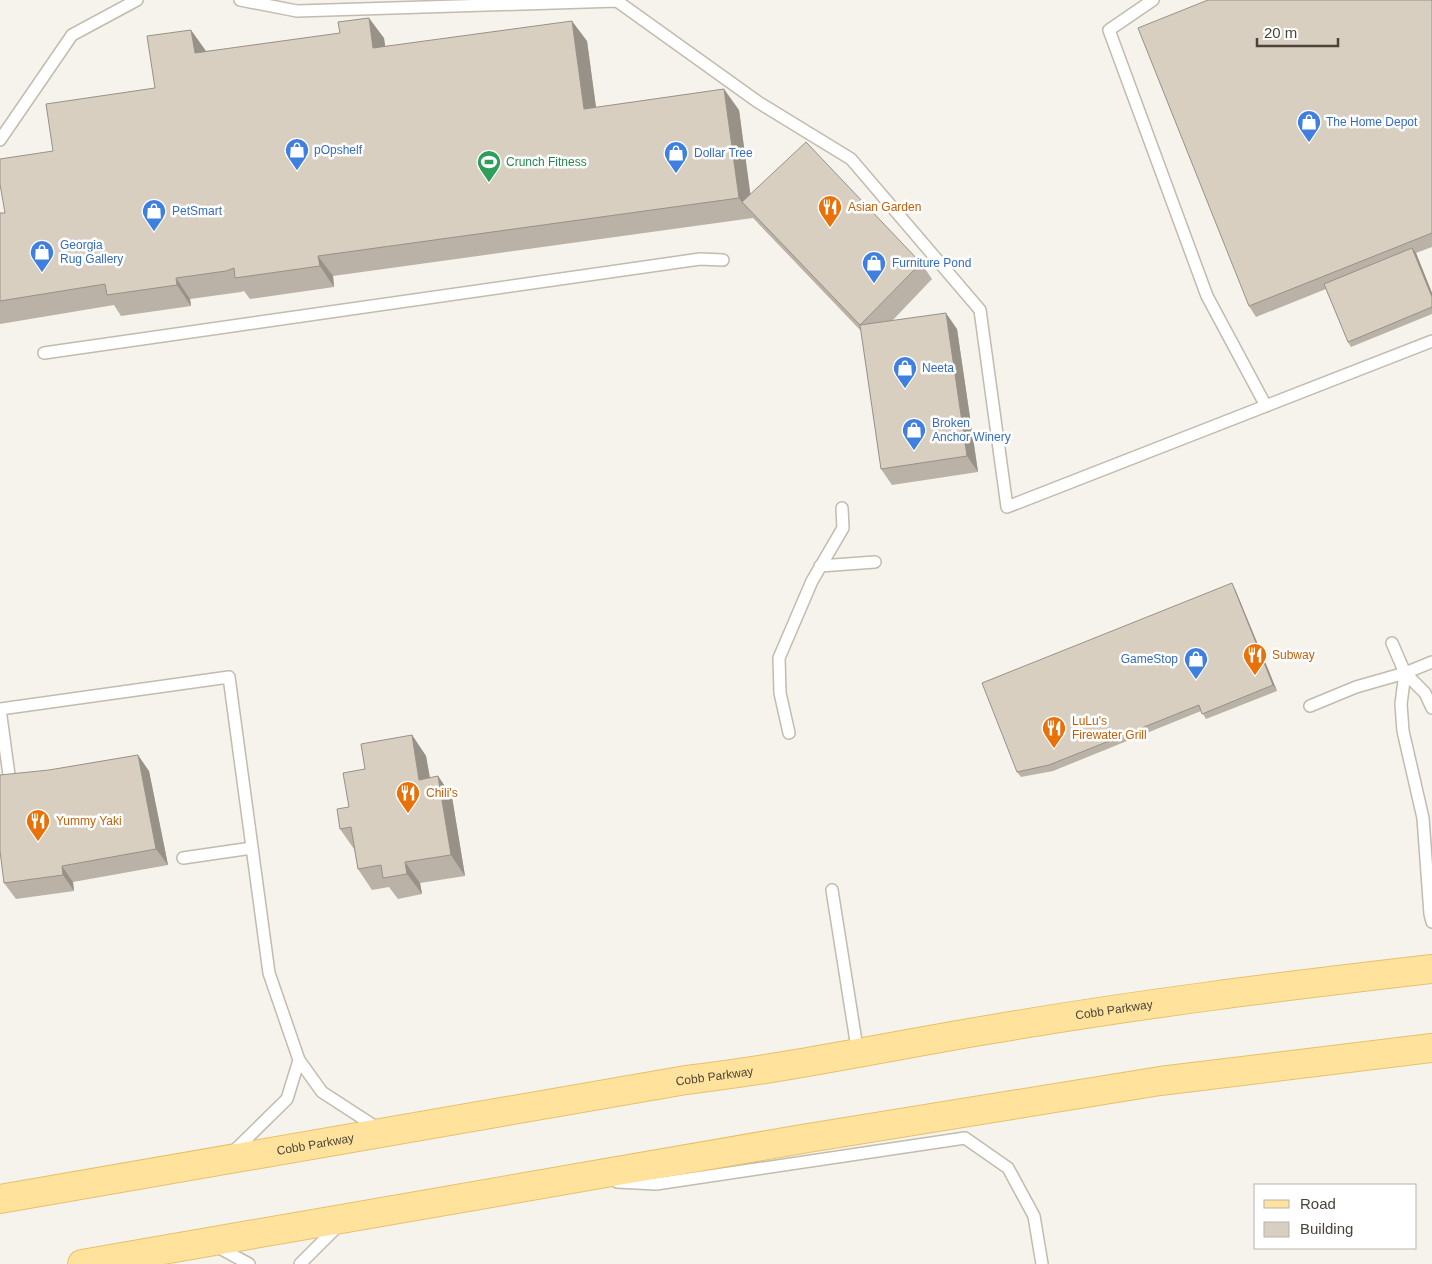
<svg xmlns="http://www.w3.org/2000/svg" width="1432" height="1264" font-family="Helvetica,sans-serif">
<style>
.lines{fill:none;stroke-linecap:round;stroke-linejoin:round}
.service-casing{stroke:#c2bbae;stroke-width:14}
.primary-casing{stroke:#e6c16a;stroke-width:30}
.service{stroke:#fff;stroke-width:11}
.primary{stroke:#ffe39c;stroke-width:28}
.wall{fill:#bab2a6}
.shaded-wall{fill:#979187}
.building{fill:#d8cfc1;stroke:#979187}
.labels{text-anchor:middle;stroke-width:5;stroke-linejoin:round;paint-order:stroke}
.shop-label{font-size:12px;fill:#366cbe;stroke:#fff;text-anchor:start}
.leisure-label{font-size:12px;fill:#27864d;stroke:#fff;text-anchor:start}
.food-label{font-size:12px;fill:#c56008;stroke:#fff;text-anchor:start}
.street-label{font-size:12px;fill:#4b4439;stroke:#fff}
</style>
<rect width="100%" height="100%" fill="#f6f3ec"/>
<g class="lines">
<g class="service-casing">
<path id="service" d="M240,0l57,11 320,-10 141,101 93,57 129,151 27,197 425,-166
M1153,0l-44,30 98,266 59,110
M0,140l72,-105 65,-35
M44,353l656,-94 23,1
M820,566l55,-4
M1392,643l13,30 20,20 7,15
M1405,673l-4,31 2,27 20,87 7,96 2,8
M1310,706l46,-19 49,-14 27,-11
M789,733l-9,-40 -1,-35 33,-77 31,-53 -1,-20
M9,775l-9,-66 229,-32 40,296 30,87
M183,858l69,-10
M832,890l26,164
M232,1153l55,-54 12,-39 23,32 57,37
M617,1182l39,2 309,-46 43,30 26,48 8,48
M216,1246l33,18
M300,1264l40,-40"/>
</g>
<g class="primary-casing">
<g id="primary">
<path id="s1" d="M0,1199l686,-119c103,-12 204,-34 307,-51 145,-25 292,-43 439,-60"/>
<path d="M82,1264l720,-125 358,-58 272,-33"/>
</g>
</g>
<use href="#service" class="service"/>
<use href="#primary" class="primary"/>
</g>
<path class="wall" d="M1432,0v247l-16,6 16,40v21l-81,33 -3,-5 -22,-53 -70,28 -7,-11z
M384,38l1,8 202,-5 9,66 143,3 11,85 171,68 11,16 -40,42 65,8 21,143 -86,13 -11,-16 -20,-138 -108,-113 -420,58 1,11 -84,12 -6,-8 -3,1 -51,7 1,7 -70,10 -7,-11 -114,19v-111h5l48,-62 102,-63 51,-37z
M1235,589l42,102 -71,28 -5,-8 -148,60 -32,6 -4,-5z
M412,735l14,21 4,22 8,-2 14,21 13,79 -45,7 2,11 -24,5 -9,-12 -17,3 -14,-21 -4,-20 -14,-20 25,-60z
M49,770l100,1 19,94 -95,17 1,9 -58,8 -12,-16z"/>
<path class="shaded-wall" d="M369,18l15,20 4,31 -15,-21z
M572,21l15,20 12,89 -15,-21z
M191,30l15,21 3,23 -14,-21z
M724,89l15,21 14,103 -11,-11 11,16 -14,-20z
M1412,248l4,5 16,40v4z
M318,256l15,20 1,11 -14,-21z
M176,278l14,21 1,7 -14,-21z
M946,313l11,16 21,143 -11,-16z
M1232,583l3,6 42,102 -4,-6z
M412,735l14,21 8,45 -15,-21z
M138,755l11,16 19,94 -12,-16z
M438,776l14,21 13,79 -14,-21z
M405,862l15,21 2,11 -15,-20z
M62,866l11,16 1,9 -11,-16z"/>
<path class="building" d="M1208,0h224v233l-183,73 -111,-278z
M369,18l4,30 199,-27 12,88 140,-20 15,109 -421,58 2,10 -85,12 -1,-10 -8,3 -50,7 1,7 -70,10 -2,-11 -105,17v-88h5l-5,-29v-25l53,-8 -7,-47 109,-16 -8,-52 44,-6 4,23 145,-20 -2,-11z
M806,142l115,121 -61,62 -118,-123z
M1412,248l20,49v10l-84,35 -24,-58z
M946,313l21,143 -86,13 -21,-144z
M1232,583l41,102 -71,29 -3,-9 -150,60 -32,7 -35,-89z
M412,735l7,45 19,-4 13,79 -46,7 2,12 -24,4 -2,-13 -23,4 -7,-42 -11,2 -3,-20 12,-2 -6,-34 22,-4 -4,-25z
M138,755l18,94 -94,17 1,9 -59,8 -4,-32v-76l49,-5z"/>
<defs>
<g id="shop-pin" transform="scale(1.25)"><path d="M0 17L-7.5 6A9.5 9.5 0 1 1 7.5 6Z" fill="#3f7fe0" stroke="#fff"/><path d="M-5-2.5h2.3a2.7 3.5 0 0 1 5.4 0H5L5.5 6h-11ZM-1.5-2.5h3a1.5 2.3 0 0 0-3 0Z" fill="#fff"/></g>
<g id="stadium-pin" transform="scale(1.25)"><path d="M0 17L-7.5 6A9.5 9.5 0 1 1 7.5 6Z" fill="#2e9e5b" stroke="#fff"/><path d="M0-5a6.5 5 0 1 0 0 10a6.5 5 0 1 0 0-10ZM-3.5-1.8h7v3.6h-7Z" fill="#fff"/></g>
<g id="restaurant-pin" transform="scale(1.25)"><path d="M0 17L-7.5 6A9.5 9.5 0 1 1 7.5 6Z" fill="#e8710a" stroke="#fff"/><path d="M-5-6h1v4h1v-4h1v4h1v-4h1v5L-1.5 .5V6h-2V.5L-5-1ZM5-6V6H3V1.5H1.5Q1.5-4 5-6Z" fill="#fff"/></g>
</defs>
<g fill-rule="evenodd">
<use href="#shop-pin" x="1309" y="122"/>
<use href="#shop-pin" x="297" y="150"/>
<use href="#shop-pin" x="676" y="153"/>
<use href="#stadium-pin" x="489" y="162"/>
<use href="#restaurant-pin" x="830" y="207"/>
<use href="#shop-pin" x="154" y="211"/>
<use href="#shop-pin" x="42" y="252"/>
<use href="#shop-pin" x="874" y="263"/>
<use href="#shop-pin" x="905" y="368"/>
<use href="#shop-pin" x="914" y="430"/>
<use href="#restaurant-pin" x="1255" y="655"/>
<use href="#shop-pin" x="1196" y="659"/>
<use href="#restaurant-pin" x="1054" y="728"/>
<use href="#restaurant-pin" x="408" y="793"/>
<use href="#restaurant-pin" x="38" y="821"/>
</g>
<g class="labels">
<g class="shop-label">
<text x="1326" y="126">The Home Depot</text>
<text x="314" y="154">pOpshelf</text>
<text x="694" y="157">Dollar Tree</text>
<text x="172" y="215">PetSmart</text>
<text x="60" y="249">Georgia<tspan x="60" dy="14">Rug Gallery</tspan></text>
<text x="892" y="267">Furniture Pond</text>
<text x="922" y="372">Neeta</text>
<text x="932" y="427">Broken<tspan x="932" dy="14">Anchor Winery</tspan></text>
<text x="1178" y="663" text-anchor="end">GameStop</text>
</g>
<g class="leisure-label">
<text x="506" y="166">Crunch Fitness</text>
</g>
<g class="food-label">
<text x="848" y="211">Asian Garden</text>
<text x="1272" y="659">Subway</text>
<text x="1072" y="725">LuLu's<tspan x="1072" dy="14">Firewater Grill</tspan></text>
<text x="426" y="797">Chili's</text>
<text x="56" y="825">Yummy Yaki</text>
</g>
<g class="street-label">
<text dy="4" stroke="none"><textPath href="#s1" startOffset="1130">Cobb Parkway</textPath></text>
<text dy="4" stroke="none"><textPath href="#s1" startOffset="725">Cobb Parkway</textPath></text>
<text dy="4" stroke="none"><textPath href="#s1" startOffset="320">Cobb Parkway</textPath></text>
</g>
</g>
<rect x="1254" y="1184" width="162" height="65" fill="#ffffff" stroke="#b7b4b0"/>
<rect x="1264" y="1200" width="25" height="8" fill="#ffe39c" stroke="#b7b4b0"/>
<text x="1300" y="1209" font-size="15" fill="#4b4439">Road</text>
<rect x="1264" y="1222" width="25" height="15" fill="#d8cfc1" stroke="#b7b4b0"/>
<text x="1300" y="1234" font-size="15" fill="#4b4439">Building</text>
<path d="M1257 38v8h81v-8" fill="none" stroke="#4b4439" stroke-width="2.5"/>
<text x="1264" y="38" font-size="15" fill="#4b4439" stroke="#ffffff" stroke-width="4" paint-order="stroke">20 m</text>
</svg>
